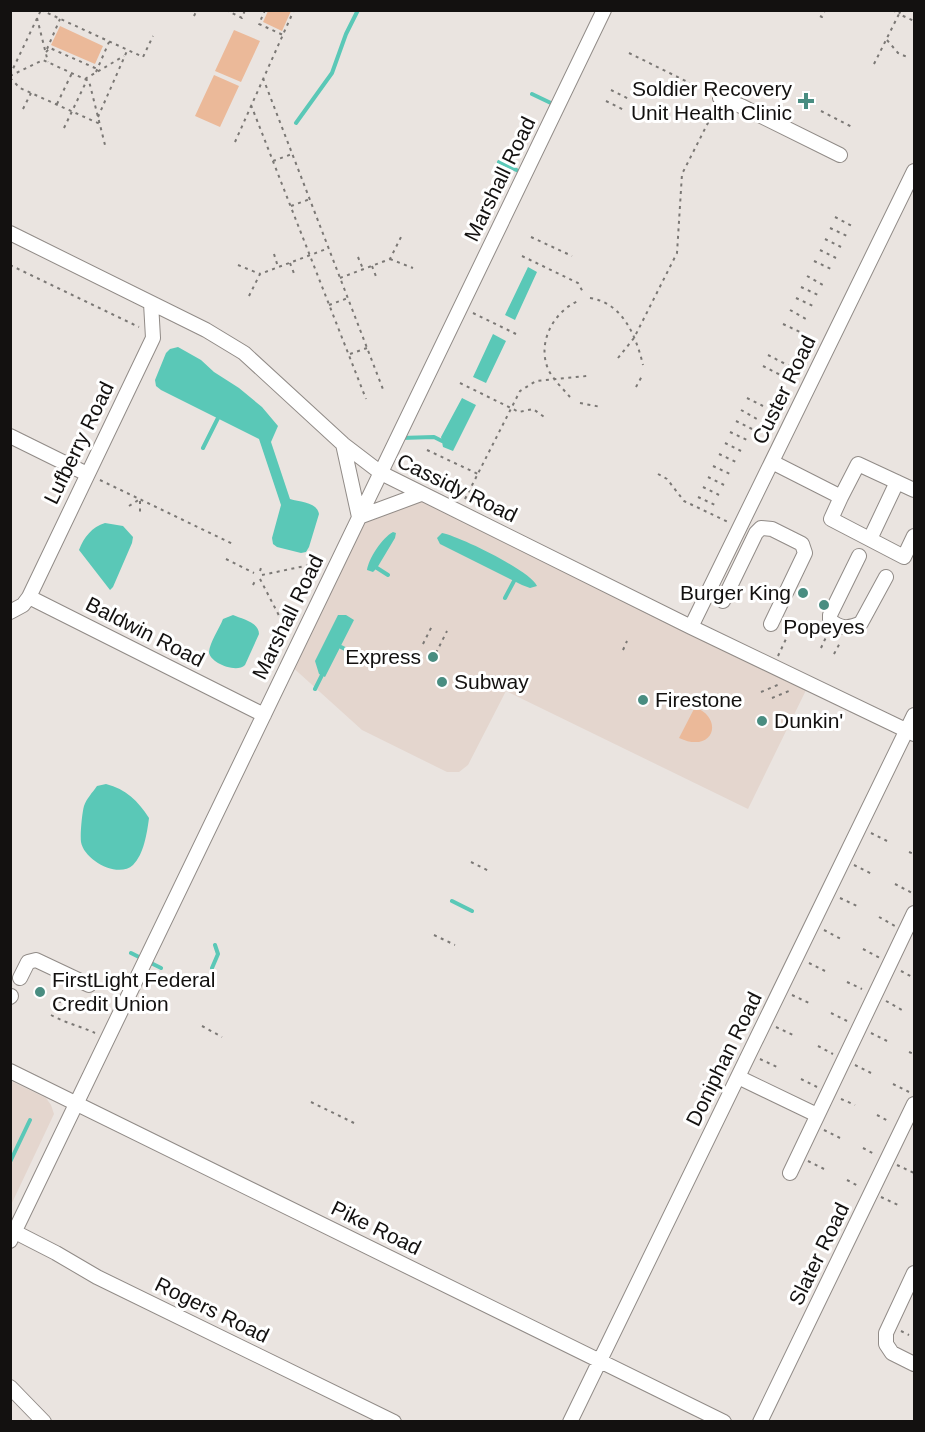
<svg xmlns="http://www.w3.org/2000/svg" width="925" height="1432" font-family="Helvetica,sans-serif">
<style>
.built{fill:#e4d6ce}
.green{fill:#ebb999}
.water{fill:#5ac8b7}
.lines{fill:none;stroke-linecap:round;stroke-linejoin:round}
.stream{stroke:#5ac8b7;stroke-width:4}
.minor-casing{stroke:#918b87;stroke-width:16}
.path{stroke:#7b7875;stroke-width:2;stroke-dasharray:3 4.5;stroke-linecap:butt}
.minor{stroke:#fff;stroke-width:14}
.poi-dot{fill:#498d81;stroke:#fff;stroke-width:2}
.labels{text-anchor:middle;stroke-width:6;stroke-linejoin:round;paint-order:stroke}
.poi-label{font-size:21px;fill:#131110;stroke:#fff;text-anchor:start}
.street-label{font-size:21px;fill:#131110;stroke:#fff}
</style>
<rect width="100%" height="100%" fill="#eae4e0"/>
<path class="built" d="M421,494l388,190 -61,125 -242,-118 -38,74 -9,7h-12l-85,-42 -73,-66 70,-147z
M11,1081l35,17 5,7 3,9 -43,91z"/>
<path class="green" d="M268,11h23l-9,20 -19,-9z
M60,26l43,20 -8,18 -44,-19z
M234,30l26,11 -19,41 -26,-11z
M214,75l25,11 -19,41 -25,-11z
M695,707c30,12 18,47 -16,31z"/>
<path class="water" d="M528,267l9,5 -22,48 -10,-5z
M493,334l13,7 -20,42 -13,-6z
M178,347l23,13 13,12 25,16 23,19 16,19 -7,16 19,57c10,3 27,3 29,15l-10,33 -3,5 -5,1 -24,-6 -4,-3 -1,-6 9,-33 -22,-66 -98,-49 -5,-4 -1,-6 11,-27 4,-4z
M462,398l14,7 -23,46 -10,-4 -2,-10z
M105,523l18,3 10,11 -1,6 -19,44 -3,3 -31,-40c5,-13 13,-23 26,-27z
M393,532l3,1 -1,5 -18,30 -4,4 -6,-2c2,-12 15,-32 26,-38z
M442,533c17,3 89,38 95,53l-7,2 -8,-3 -82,-41 -3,-6z
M233,615c9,4 26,7 26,19l-14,31c-9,9 -36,-3 -36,-13 1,-10 10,-23 14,-33z
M338,615h8l8,5 -29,57 -6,-3 -4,-13z
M106,784c20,5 32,17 43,34 -2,15 -5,36 -16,47 -15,14 -49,-5 -52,-23 -1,-7 1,-29 3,-36 2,-7 9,-14 13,-20z"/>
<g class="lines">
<path class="stream" d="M532,94l23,11
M296,123l36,-50 14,-39 12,-24
M499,162l24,11
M401,438l33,-1 8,4
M203,448l15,-30
M377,568l11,7
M505,598l9,-17
M341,647l8,4
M315,689l7,-14
M452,901l20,10
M131,953l30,15
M212,968l6,-14 -3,-9
M10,1162l20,-42"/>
<g class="minor-casing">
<path id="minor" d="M720,98l21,8 99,49
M10,233l196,97 38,23 99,91 38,29 310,154 223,107
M10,436l77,38
M343,444l16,73
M772,462l69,35 -10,22 73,38 10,-21
M841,497l17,-33 56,26
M359,517l62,-23
M870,539l27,-57
M859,556l-29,59v5c10,9 19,9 31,3l25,-46
M29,597l235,118
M723,601l33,-68 5,-5 11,1 30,15 3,9 -34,71
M10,612l13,-7 6,-8 124,-259 -2,-35
M691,627l223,-456
M20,978l8,-16 8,-2 53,25
M10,997l1,-1
M10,1071l714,351
M738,1077l79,38
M790,1173l124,-260
M15,1232l41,21 41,24 297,145
M10,1241l594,-1231
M914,1273l-28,60v11l6,9 22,11
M10,1387l34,35
M570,1422l344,-707
M760,1422l154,-318"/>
</g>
<path class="path" d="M41,10l102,47 10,-21
M226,10l16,8 3,-8
M265,10l-6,14 24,11
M893,10l6,4 2,-4
M194,16l3,-6
M820,16l2,1 3,-7
M37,18l11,44
M887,40l11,13 9,4
M47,49l13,-30
M46,52l4,-4 45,20 1,5
M629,53l81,40
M874,64l25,-50 15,7
M96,72l13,-30
M10,75l31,-65
M10,76l33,-16 46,21 16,64
M10,78l10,10 80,36
M263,78l121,314
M85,79l39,-23
M611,90l18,9
M606,101l18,9
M57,104l15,-31
M251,105l115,294
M23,109l8,-16
M821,111l33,17
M98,117l29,-66
M64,128l23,-48
M235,142l59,-132
M273,161l19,-7
M291,206l19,-7
M835,217l17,9
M830,228l17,8
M531,237l41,19
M825,239l16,8
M820,250l16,8
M274,254l4,13
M522,256l56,27 6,11
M358,257l5,12
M390,259l23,9
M814,261l17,8
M290,263l5,13
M10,265l129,62
M238,265l22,9
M372,266l5,13
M807,276l16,9
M340,278l50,-19 11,-22
M801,287l17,8
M249,296l11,-22 69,-26
M590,298c33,5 46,38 53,67
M796,298l17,8
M329,305l19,-7
M790,310l16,9
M473,313l43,21
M783,324l17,8
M350,354l17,-6
M768,355l33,17
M618,358l16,-20 43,-85 5,-79 33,-65
M763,366l33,17
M460,383l59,29 14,-3 14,10
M636,387l6,-11
M570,397c-7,-8 -16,-17 -21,-26 -13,-27 4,-59 29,-70
M747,398l16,8
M580,403l21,4
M741,410l16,9
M736,421l16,8
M730,432l17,8
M725,443l16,8
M427,450l51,24
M719,454l17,8
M713,466l17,8
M658,474l9,5 17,22 44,21
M708,477l16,8
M100,480l133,64
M703,487l16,8
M698,497l17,8
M465,499l55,-108 16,-10 51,-5
M129,506l11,-7v13
M226,559l28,14
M260,571l2,-6
M262,575l57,-12
M260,579l26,50
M253,585l3,-6
M793,625l2,-3
M423,644l10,-20
M821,648l6,-13
M623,650l4,-9
M436,653l11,-22
M834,654l7,-13
M778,656l8,-17
M761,692l19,-8
M772,698l17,-7
M871,833l16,8
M909,852l5,2
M471,862l20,10
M854,865l18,9
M895,884l19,10
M840,898l17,8
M879,917l16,9
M824,930l17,9
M434,935l21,10
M863,949l17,9
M809,963l16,8
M901,971l13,7
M847,982l15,7
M792,995l17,8
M58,1001l19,9
M886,1001l16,9
M831,1013l16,8
M51,1015c14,8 29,11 44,18
M202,1026l20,11
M776,1027l19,9
M871,1033l16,8
M818,1046l15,8
M909,1052l5,2
M760,1059l19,9
M855,1065l16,8
M801,1079l16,8
M893,1084l16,8
M841,1099l14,6
M311,1102l43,21
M877,1115l13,7
M824,1130l16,8
M863,1148l13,7
M808,1161l16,8
M897,1165l17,8
M847,1180l13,7
M881,1197l17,8
M901,1331l8,4"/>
<use href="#minor" class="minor"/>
</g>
<g class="poi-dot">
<path d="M803 92h6v6h6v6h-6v6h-6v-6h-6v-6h6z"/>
<circle cx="803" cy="593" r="6"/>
<circle cx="824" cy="605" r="6"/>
<circle cx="433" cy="657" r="6"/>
<circle cx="442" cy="682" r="6"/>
<circle cx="643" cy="700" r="6"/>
<circle cx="762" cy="721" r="6"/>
<circle cx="40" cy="992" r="6"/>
</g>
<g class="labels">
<g class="poi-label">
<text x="792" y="96" text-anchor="end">Soldier Recovery<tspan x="792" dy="24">Unit Health Clinic</tspan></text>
<text x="791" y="600" text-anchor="end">Burger King</text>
<text x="824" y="634" text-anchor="middle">Popeyes</text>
<text x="421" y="664" text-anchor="end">Express</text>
<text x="454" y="689">Subway</text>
<text x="655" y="707">Firestone</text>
<text x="774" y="728">Dunkin'</text>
<text x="52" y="987">FirstLight Federal<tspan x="52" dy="24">Credit Union</tspan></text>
</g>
<g class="street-label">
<text transform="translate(500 179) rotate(-64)" y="7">Marshall Road</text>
<text transform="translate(784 390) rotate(-64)" y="7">Custer Road</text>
<text transform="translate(79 443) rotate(-64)" y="7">Lufberry Road</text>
<text transform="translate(457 488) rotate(26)" y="7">Cassidy Road</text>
<text transform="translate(288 617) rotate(-64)" y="7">Marshall Road</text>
<text transform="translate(145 632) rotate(27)" y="7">Baldwin Road</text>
<text transform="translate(724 1059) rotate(-64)" y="7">Doniphan Road</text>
<text transform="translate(376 1228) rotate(26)" y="7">Pike Road</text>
<text transform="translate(819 1254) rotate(-64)" y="7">Slater Road</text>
<text transform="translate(212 1310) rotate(26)" y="7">Rogers Road</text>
</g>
</g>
<rect width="925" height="1432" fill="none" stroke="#131110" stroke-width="24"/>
</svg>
